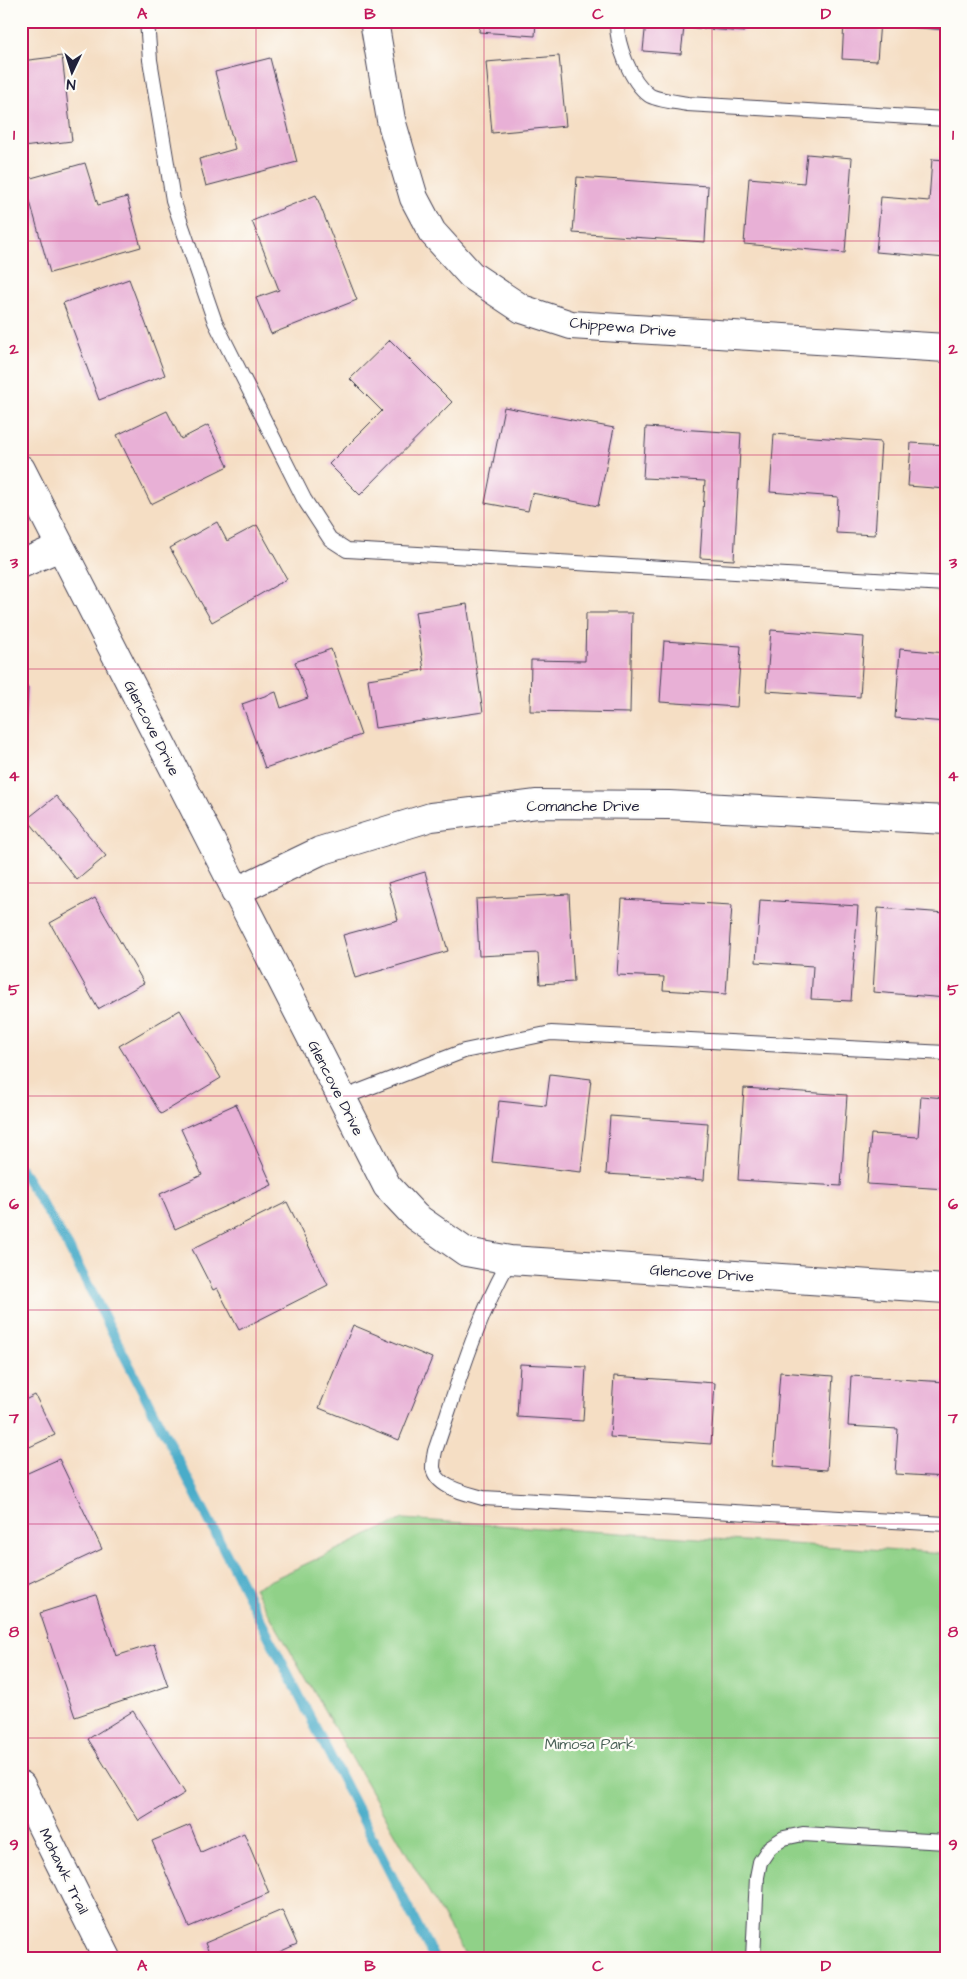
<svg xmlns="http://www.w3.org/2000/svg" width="967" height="1979" font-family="'Architects Daughter',sans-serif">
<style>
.green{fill:#90d188;stroke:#597a62}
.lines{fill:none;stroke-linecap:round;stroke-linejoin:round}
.stream{stroke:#49acc9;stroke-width:10}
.building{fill:#e8b0d6}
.service-casing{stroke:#423e50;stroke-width:16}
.minor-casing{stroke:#423e50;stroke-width:30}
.service{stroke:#fff;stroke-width:14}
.minor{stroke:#fff;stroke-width:28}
.grid{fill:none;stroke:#c2185b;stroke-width:1;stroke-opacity:0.55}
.labels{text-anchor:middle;stroke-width:4.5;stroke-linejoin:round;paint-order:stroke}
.street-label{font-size:15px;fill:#22223b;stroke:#fdfcf7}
.park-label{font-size:15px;fill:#485f56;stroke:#fdfcf7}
.neatline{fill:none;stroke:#c2185b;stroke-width:2}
.grid-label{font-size:16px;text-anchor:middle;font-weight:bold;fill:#c2185b}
</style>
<rect width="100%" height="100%" fill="#fdfcf7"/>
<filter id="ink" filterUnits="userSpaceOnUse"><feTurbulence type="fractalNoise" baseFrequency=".02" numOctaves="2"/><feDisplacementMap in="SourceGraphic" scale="10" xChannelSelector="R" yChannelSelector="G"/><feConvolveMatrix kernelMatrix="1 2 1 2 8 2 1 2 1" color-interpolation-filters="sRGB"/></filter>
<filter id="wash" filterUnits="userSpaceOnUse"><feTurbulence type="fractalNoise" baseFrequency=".0096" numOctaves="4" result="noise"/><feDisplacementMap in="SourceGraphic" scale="20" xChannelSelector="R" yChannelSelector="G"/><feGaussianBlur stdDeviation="1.12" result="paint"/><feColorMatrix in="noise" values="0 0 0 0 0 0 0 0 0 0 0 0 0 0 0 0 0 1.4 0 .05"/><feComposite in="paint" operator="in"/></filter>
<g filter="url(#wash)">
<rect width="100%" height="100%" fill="#f5dec4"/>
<path class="green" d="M403,1519l543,35v404h-479l-213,-370z"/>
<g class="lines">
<path class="stream" d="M21,1169l47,77 366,712"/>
</g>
<g id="blocks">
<path class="building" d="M480,21h56l-1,15 -56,-4z
M646,21h99l-1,11 -60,-5 -3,27 -38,-3z
M844,21h36l-3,40 -35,-2z
M905,21h41v9l-41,-3z
M62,56l10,85 -49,6 -2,-18v-68z
M559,56l7,70 -74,7 -6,-71z
M270,58l27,104 -91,24 -7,-27 36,-10 -20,-77z
M807,154l45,4 -7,95 -101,-9 5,-66 55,5z
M932,159l14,1v98l-70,-6 5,-55 48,4z
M85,163l13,42 29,-8 14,50 -91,26 -26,-93z
M577,177l131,9 -3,56 -132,-9z
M316,195l41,105 -86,34 -15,-36 23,-8 -27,-69z
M129,279l36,96 -66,25 -36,-97z
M390,340l62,62 -92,93 -31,-31 53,-53 -32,-32z
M504,407l110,21 -16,78 -66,-13 -4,18 -43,-8z
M167,411l14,28 27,-14 20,41 -77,38 -34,-69z
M646,427l95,6 -7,127 -34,-2 5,-77 -62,-3z
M774,434l107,8 -6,93 -39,-2 2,-36 -68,-5z
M911,443l35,2v44l-38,-3z
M217,522l10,19 30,-16 30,54 -75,43 -42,-74z
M467,604l16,108 -108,16 -7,-49 56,-9 -9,-58z
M586,613h46l-2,100 -100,-2 1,-51 54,1z
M771,630l93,7 -4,60 -94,-6z
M664,641l77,5 -4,61 -77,-5z
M331,649l30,86 -96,33 -23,-64 34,-12 5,16 27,-10 -13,-36z
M900,649l46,4v69l-51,-4z
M21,687h7l-3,60h-4z
M56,796l50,60 -29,24 -50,-61z
M425,872l23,79 -93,27 -12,-43 55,-15 -10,-37z
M569,894l5,88 -34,2 -2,-31 -59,3 -3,-57z
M95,898l49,85 -46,26 -48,-86z
M622,899l110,6 -6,89 -63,-4 1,-13 -47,-2z
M760,900l98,6 -7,95 -40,-2 2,-33 -57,-4z
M878,908l68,5v85l-73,-6z
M180,1010l41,68 -60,36 -42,-68z
M550,1074l41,5 -10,93 -89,-10 7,-61 47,5z
M744,1088l103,7 -6,91 -103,-6z
M921,1096l25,2v91l-79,-5 4,-50 47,3z
M236,1104l36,81 -97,44 -15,-35 42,-19 -21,-46z
M610,1116l98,7 -4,57 -98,-6z
M287,1202l41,83 -89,45 -22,-42 -4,2 -21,-41z
M353,1325l79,33 -33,82 -80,-32z
M520,1364l66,3 -3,54 -66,-4z
M780,1372l53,4 -6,94 -54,-4z
M614,1376l101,7 -4,61 -101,-7z
M851,1376l95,6v95l-51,-3 3,-45 -50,-3z
M35,1395l20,40 -34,16v-49z
M59,1459l43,90 -79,37 -2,-3v-107z
M96,1595l20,61 38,-12 14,42 -93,31 -35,-104z
M133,1711l52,82 -46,28 -51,-82z
M190,1825l11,27 43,-19 25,60 -80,34 -37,-86z
M282,1910l15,34 -31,14h-55l-6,-15z"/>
</g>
</g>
<g filter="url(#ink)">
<use href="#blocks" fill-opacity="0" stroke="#423e50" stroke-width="1"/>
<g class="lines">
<g class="service-casing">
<path id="service" d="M147,21l3,39 23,140 42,122 89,177 26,40 17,11 599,34
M617,21c-1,22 13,60 32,74 7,5 28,7 38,9l259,15
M342,1098l122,-47 87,-18 395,20
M510,1260c-34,59 -53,127 -75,191 -1,5 -2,12 -2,17 4,20 33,25 50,30l463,26
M753,1958l4,-81 3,-15 10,-15 14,-9 19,-4 143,8"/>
</g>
<g class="minor-casing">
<path id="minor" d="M374,21l17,99 23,78 18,34 39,43 51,34 49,16 375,23
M21,469l366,717 29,31 50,35 44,8 436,29
M21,564l39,-17
M235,892l85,-41 111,-34 106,-13 132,1 277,15
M21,1785l86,173"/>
</g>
<use href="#service" class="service"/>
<use href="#minor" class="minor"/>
</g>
</g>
<path class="grid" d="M256,21v1937M484,21v1937M712,21v1937M21,241h925M21,455h925M21,669h925M21,883h925M21,1096h925M21,1310h925M21,1524h925M21,1738h925"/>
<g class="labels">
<g class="street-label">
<text transform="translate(623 327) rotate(5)" y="5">Chippewa Drive</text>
<text transform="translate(152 728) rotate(63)" y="5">Glencove Drive</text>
<text x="583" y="811">Comanche Drive</text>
<text transform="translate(336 1088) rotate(63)" y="5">Glencove Drive</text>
<text transform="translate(702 1273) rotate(4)" y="5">Glencove Drive</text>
<text transform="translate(64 1871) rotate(64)" y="5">Mohawk Trail</text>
</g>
<g class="park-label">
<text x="590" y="1749">Mimosa Park</text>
</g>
</g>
<rect width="967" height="1979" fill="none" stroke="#fdfcf7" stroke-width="55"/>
<g transform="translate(72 72) rotate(184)" stroke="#fdfcf7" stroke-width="4" paint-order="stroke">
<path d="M0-4L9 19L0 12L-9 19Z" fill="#22223b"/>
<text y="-8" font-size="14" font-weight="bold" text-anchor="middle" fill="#22223b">N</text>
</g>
<rect x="28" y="28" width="912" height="1924" class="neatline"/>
<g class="grid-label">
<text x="142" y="19">A</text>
<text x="370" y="19">B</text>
<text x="598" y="19">C</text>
<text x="826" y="19">D</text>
<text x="14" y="140">1</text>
<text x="953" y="140">1</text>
<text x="14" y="354">2</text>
<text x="953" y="354">2</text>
<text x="14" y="568">3</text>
<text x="953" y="568">3</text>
<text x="14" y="781">4</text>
<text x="953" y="781">4</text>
<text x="14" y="995">5</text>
<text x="953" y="995">5</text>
<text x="14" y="1209">6</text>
<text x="953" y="1209">6</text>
<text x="14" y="1423">7</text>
<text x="953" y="1423">7</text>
<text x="14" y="1637">8</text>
<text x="953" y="1637">8</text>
<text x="14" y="1850">9</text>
<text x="953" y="1850">9</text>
<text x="142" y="1971">A</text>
<text x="370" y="1971">B</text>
<text x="598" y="1971">C</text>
<text x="826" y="1971">D</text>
</g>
</svg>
